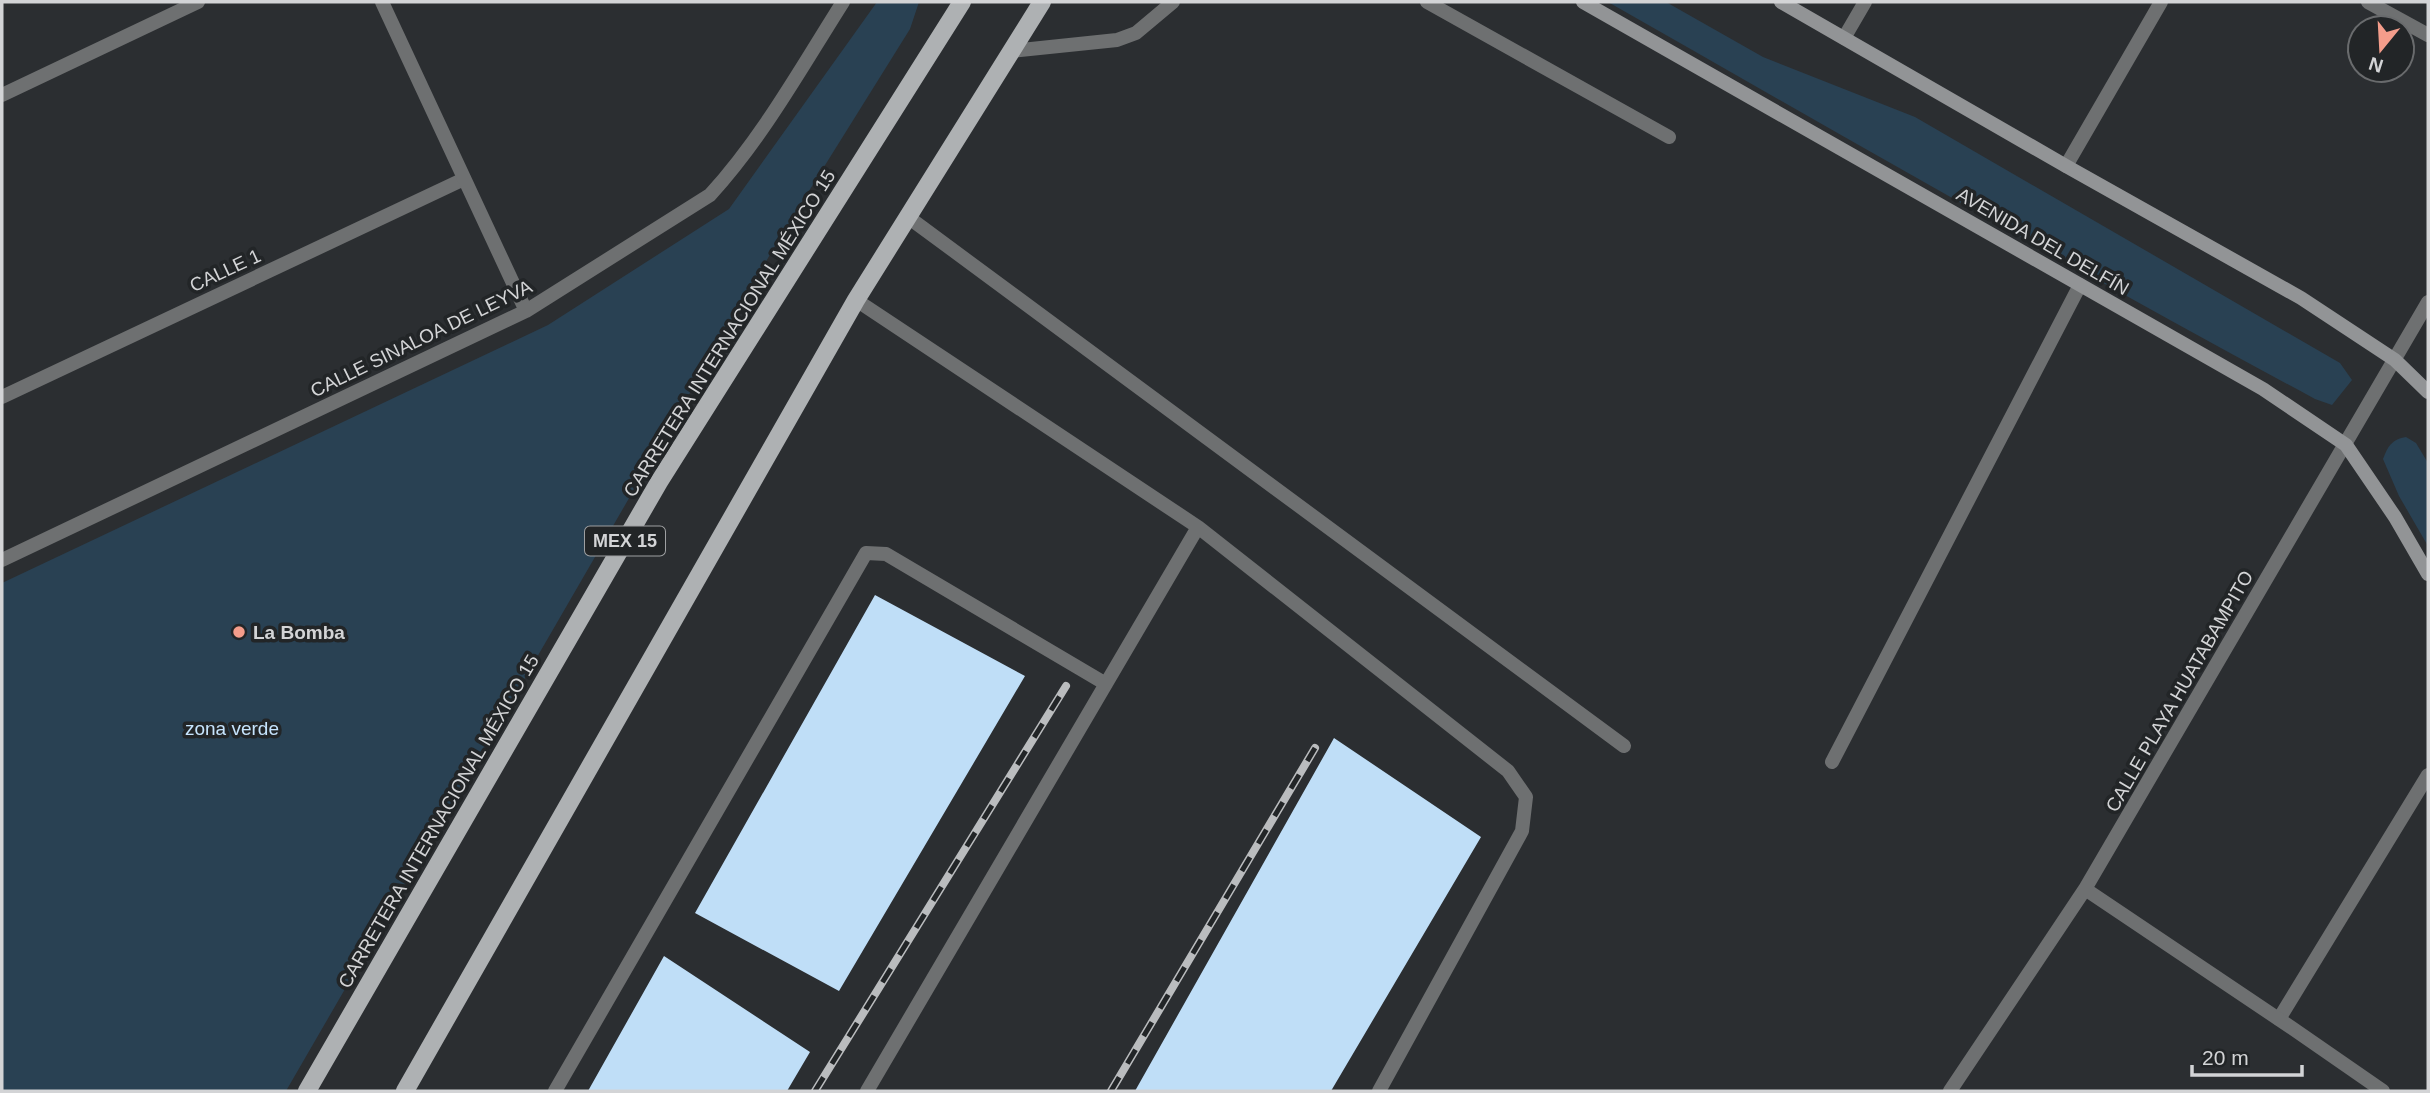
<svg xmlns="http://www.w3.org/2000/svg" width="2430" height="1093" font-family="Helvetica,sans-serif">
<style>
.green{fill:#294153}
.building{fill:#bfdef7}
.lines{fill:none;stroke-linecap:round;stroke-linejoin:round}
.lane{stroke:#6e7071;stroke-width:14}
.street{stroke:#6e7071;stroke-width:14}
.secondary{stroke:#929496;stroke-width:14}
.primary{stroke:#aeb1b3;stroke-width:18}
.rail-casing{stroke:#babcbe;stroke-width:8}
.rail{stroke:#222527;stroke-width:5;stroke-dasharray:16;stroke-linecap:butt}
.poi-dot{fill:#f49d8b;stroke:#222527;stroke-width:2.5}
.labels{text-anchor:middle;stroke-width:7;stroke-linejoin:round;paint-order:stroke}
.shield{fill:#222527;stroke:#9ea0a2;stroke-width:2}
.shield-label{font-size:18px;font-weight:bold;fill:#d3d4d6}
.street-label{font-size:19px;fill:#d3d4d6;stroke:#222527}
.poi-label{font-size:19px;font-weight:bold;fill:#d3d4d6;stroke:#222527;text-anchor:start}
.park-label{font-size:19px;fill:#c6e4fd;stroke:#222527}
</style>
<rect width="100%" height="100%" fill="#2b2e31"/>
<path class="green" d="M877,2h42l-9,27 -131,210 -493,852h-284v-508l546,-258 181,-116z
M1608,2h58l97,55 152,60 425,246 12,17 -20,25 -17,-6c-238,-128 -472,-263 -707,-397z
M2406,437l10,6 12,20v83l-29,-50 -16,-37c5,-13 9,-20 23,-22z"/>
<path class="building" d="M875,595l150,81 -186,315 -144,-78z
M1334,738l147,99 -150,254h-196z
M664,956l146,96 -23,39h-199z"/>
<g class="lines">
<path class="lane" d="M1427,2l242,135
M1844,38l21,-36
M1011,51l106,-11 19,-7 37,-31
M2066,166l95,-164
M908,217l716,529
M856,300l342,227 310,244 18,26 -4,34 -143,260
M2,397l462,-218
M2279,1019l149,-244
M555,1091l311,-538 20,1 220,130
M867,1091l331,-564"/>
<path class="street" d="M382,2l144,309
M2368,2l60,33
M2,95l196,-93
M2,560l524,-249 184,-116c53,-58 91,-127 133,-193
M1832,762l248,-477
M2085,889l207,139 91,63
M1950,1091l135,-202 343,-587"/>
<path class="secondary" d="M1583,2l680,387 83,56 49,72 33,57
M1781,2l285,164 235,132 94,62 33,32"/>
<path class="primary" d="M307,1091l352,-609 303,-480
M405,1091l451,-791 186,-298"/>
<g class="rail-casing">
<path id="rail" d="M815,1091l251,-405
M1111,1091l204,-343"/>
</g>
<use href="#rail" class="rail"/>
</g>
<circle class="poi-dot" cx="239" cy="632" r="7"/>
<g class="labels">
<rect class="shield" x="585" y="526.5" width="80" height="29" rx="5"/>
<g class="shield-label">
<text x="625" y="547">MEX 15</text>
</g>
<g class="street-label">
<text transform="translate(2043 241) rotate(30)" y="7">AVENIDA DEL DELFÍN</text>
<text transform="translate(225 270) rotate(-25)" y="7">CALLE 1</text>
<text transform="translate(729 333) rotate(-58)" y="7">CARRETERA INTERNACIONAL MÉXICO 15</text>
<text transform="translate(421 338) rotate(-26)" y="7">CALLE SINALOA DE LEYVA</text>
<text transform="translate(2179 691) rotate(-60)" y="7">CALLE PLAYA HUATABAMPITO</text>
<text transform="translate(438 821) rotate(-60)" y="7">CARRETERA INTERNACIONAL MÉXICO 15</text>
</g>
<g class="poi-label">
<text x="253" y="639">La Bomba</text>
</g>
<g class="park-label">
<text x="232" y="735">zona verde</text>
</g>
</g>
<rect width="2430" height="1093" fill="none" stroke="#d3d4d6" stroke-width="7"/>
<g transform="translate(2381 49) rotate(198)"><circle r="33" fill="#222527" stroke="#696b6d" stroke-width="2"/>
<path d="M0-5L12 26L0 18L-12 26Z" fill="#f49d8b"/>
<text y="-10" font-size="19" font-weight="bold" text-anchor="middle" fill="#d3d4d6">N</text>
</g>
<path d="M2192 1065v10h110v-10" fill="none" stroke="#d3d4d6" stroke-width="3.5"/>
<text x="2202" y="1065" font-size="21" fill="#d3d4d6" stroke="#222527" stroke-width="5" paint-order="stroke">20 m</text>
</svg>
